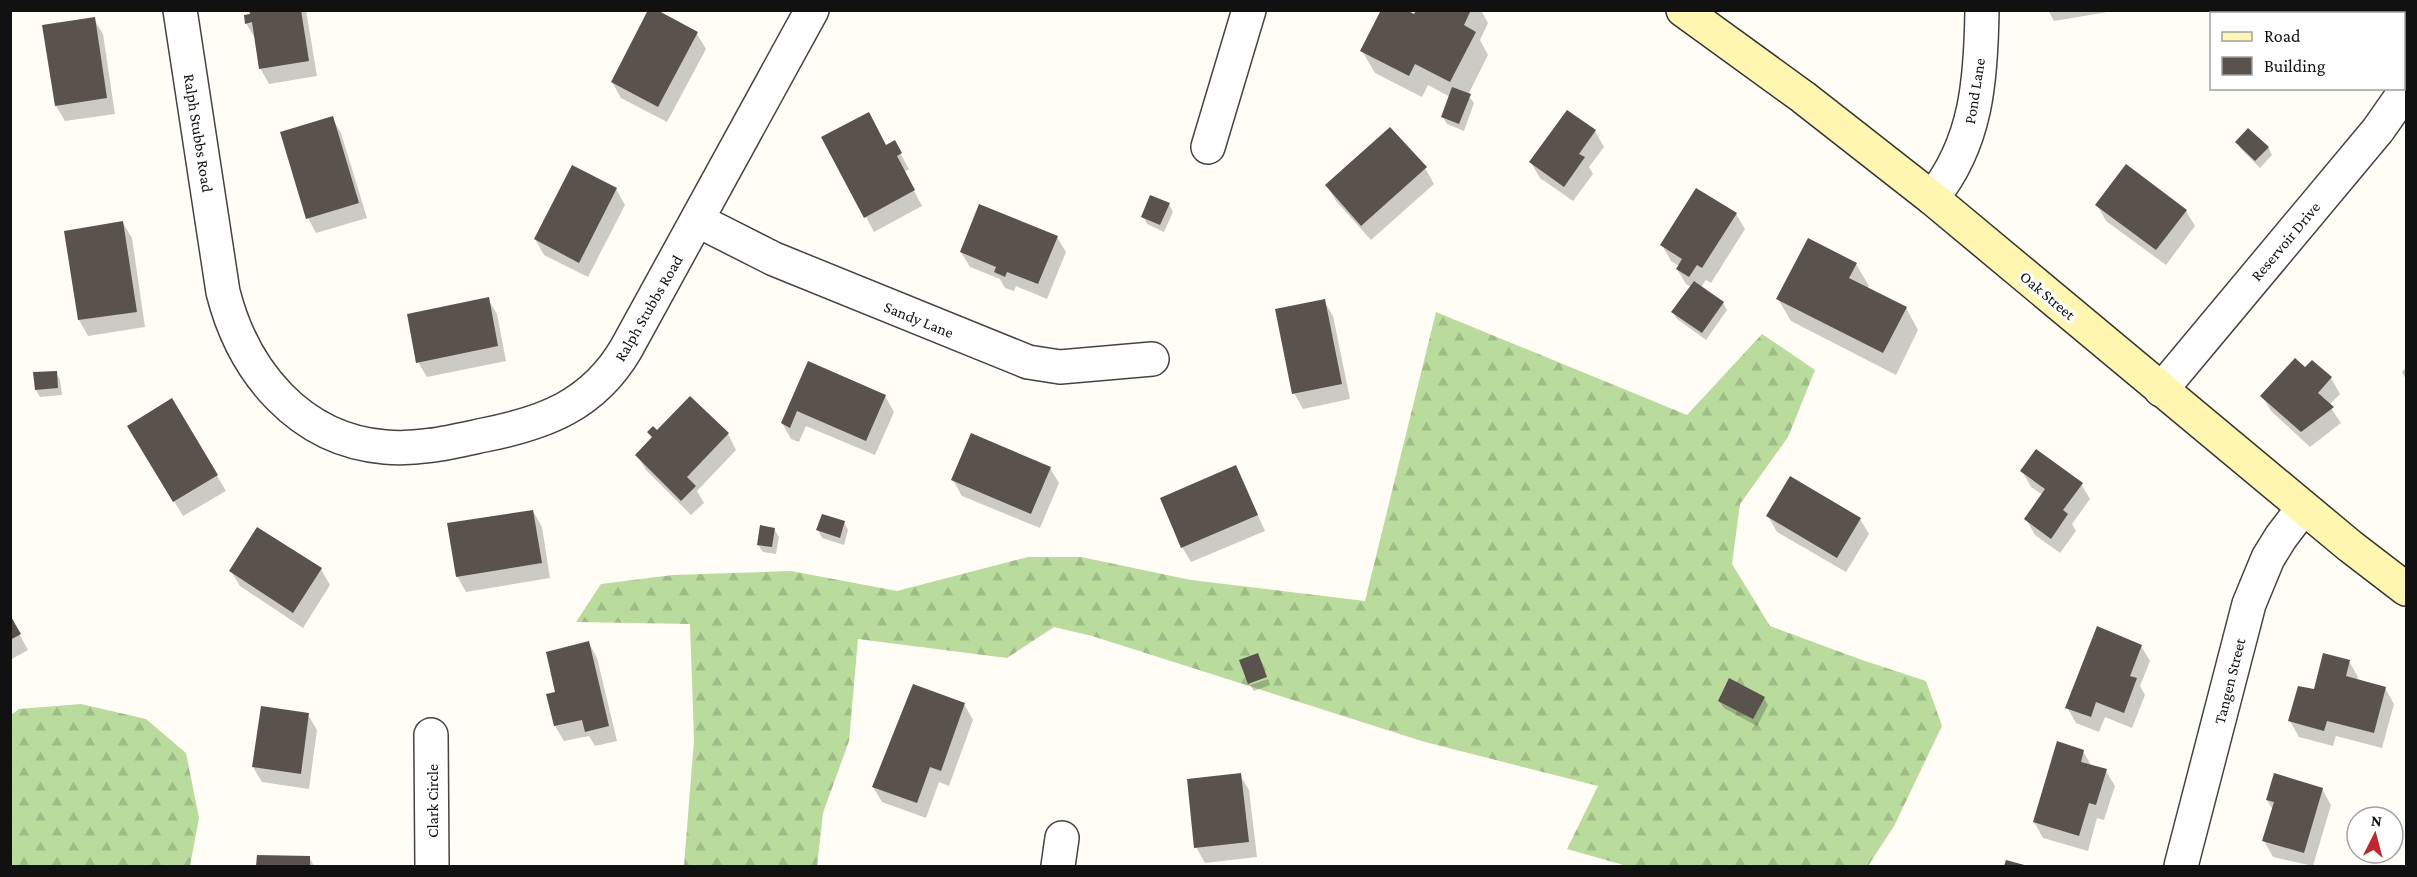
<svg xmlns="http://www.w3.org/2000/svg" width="2417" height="877" font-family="'Crimson Pro',serif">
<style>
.forest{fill:url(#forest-firs)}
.shadow{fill:#0003}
.building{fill:#5a524d}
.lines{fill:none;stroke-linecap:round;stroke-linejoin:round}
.street-casing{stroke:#444;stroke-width:36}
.secondary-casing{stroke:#333;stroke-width:36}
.street{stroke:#fff;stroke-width:33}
.secondary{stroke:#fff6b0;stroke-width:33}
.labels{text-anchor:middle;stroke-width:6;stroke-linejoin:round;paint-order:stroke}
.street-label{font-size:16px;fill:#111;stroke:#fff}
</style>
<defs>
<pattern id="forest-firs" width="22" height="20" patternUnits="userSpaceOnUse" patternTransform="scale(1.5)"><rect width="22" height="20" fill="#b9dc9c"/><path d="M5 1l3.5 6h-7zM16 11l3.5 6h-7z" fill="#9ebc85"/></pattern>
</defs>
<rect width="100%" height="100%" fill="#fffdf5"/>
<path class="forest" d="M1436,312l251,103 75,-81 53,36 -27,67 -48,67 -8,60 38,62 92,34 64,21 16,45 -48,100 -26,40h-241l-60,-17 31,-63 -173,-44 -333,-106 -38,-9 -47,31 -149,-19 -9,102 -26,72 -6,53h-133l10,-126 -4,-116 -114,-2 25,-38 72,-9 118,-4 106,20 131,-34h53l110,23 174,21z
M81,704l65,15 40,34 13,65 -9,48h-179v-151l8,-6z"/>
<path class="shadow" d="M251,10h55l11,66 -48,8 -9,-16 -4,-28 -10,-17 6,-7z
M1417,10h64l7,13 -8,17 8,15 -20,40 6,8 -10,28 -17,-7 -4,-7 7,-20 -22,-12 -6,12 -47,-24 -13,-22 53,-35z
M2048,10h66v1l-60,10z
M2267,10h74l2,4h-78z
M94,19l9,15 12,80 -50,7 -9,-15z
M697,34l9,15 -39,73 -46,-24 -9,-16z
M332,118l9,15 26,85 -51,15 -8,-15z
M1595,131l9,16 -15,20 4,7 -20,27 -33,-23 -9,-15z
M894,142l15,27 -5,3 18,34 -48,26 -8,-15 20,-70z
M2237,142l31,5 4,8 -12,13 -19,-19z
M1425,168l9,16 -63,56 -35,-39 -9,-16z
M616,189l9,16 -37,72 -44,-22 -9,-16z
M1169,205l4,7 -9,20 -17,-8 -4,-8z
M2097,205l89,6 9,15 -29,39 -60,-44z
M1736,214l9,15 -34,54 -5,-3 -5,7 22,16 4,7 -21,30 -29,-21 -4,-7 18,-25 -5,-3 -9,-15 2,-3 -8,-5 -9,-16z
M123,223l9,15 13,89 -57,9 -9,-16 -13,-88z
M1057,237l9,15 -19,47 -31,-13 -2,5 -9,-3 -5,-9 -30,-12 -9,-15z
M1856,264l13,22 -2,3 39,19 12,22 -22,45 -105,-54 -13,-22z
M488,299l9,15 9,47 -79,16 -9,-15z
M1324,301l9,15 17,83 -47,10 -9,-16z
M2312,362l19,16 9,16 -11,11 12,18 -31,24 -39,-36 -9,-15 43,-27z
M809,363l76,33 9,16 -19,43 -69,-29 -7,16 -8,-3 -9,-16z
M2406,367v13l-4,-8z
M56,372l4,8 2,15 -22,2 -4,-7z
M172,400l54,91 -43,25 -54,-90z
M649,432l79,2 8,16 -39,41 7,12 -13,12 -45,-45 -9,-15 16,-17z
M1236,467l29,64 -74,31 -9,-15z
M1050,468l9,15 -19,45 -78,-32 -9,-16z
M2022,471l59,13 9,15 -18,25 4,7 -16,22 -25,-18 -9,-16 17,-24 -12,-8z
M533,511l9,16 8,51 -84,14 -9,-16z
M1768,516l92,3 9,15 -23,38 -69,-40z
M844,522l4,8 -4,15 -22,-7 -4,-8z
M774,529l5,8 -3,17 -13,-2 -5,-7z
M321,569l9,16 -27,43 -63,-42 -9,-15z
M10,617l18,33 -18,10z
M589,643l8,15 20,83 -22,5 -6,-10 -25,5 -9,-15 -7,-31 9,-2z
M2141,646l9,15 -10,25 5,9 -13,33 -27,-11 -6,15 -23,-9 -9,-16z
M2349,661l9,16 -1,4 28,7 9,16 -12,44 -46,-12 -3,10 -34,-9 -9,-16 25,-30z
M1268,679l2,6 -16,6 -4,-6z
M1764,698l4,7 -11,21 -33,-18 -5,-7z
M964,704l9,16 -24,66 -10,-4 -13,36 -44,-16 -9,-15z
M308,715l9,15 -8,59 -47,-7 -9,-15z
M2083,751l9,16 14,4 9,15 -11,34 -7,-2 -9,33 -45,-13 -9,-16z
M1240,775l9,15 8,67 -52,6 -9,-16z
M2322,789l9,16 -18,61 -40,-9 -9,-16 9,-31 -6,-10z
M258,857h51l5,9h-56z"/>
<path class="building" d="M249,10h52l8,51 -50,8 -7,-47 -7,2 -1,-9 6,-1z
M648,10h9l41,22 -40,75 -47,-25z
M1381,10h26l7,4 2,-4h55l-7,15 12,7 -26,50 -35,-18 -6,12 -49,-25z
M2239,10l25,2 1,-2h63l-2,4h-89z
M95,17l12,81 -52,8 -13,-81z
M1452,87l19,7 -12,30 -18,-7z
M1567,110l29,20 -17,24 6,3 -21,30 -35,-25z
M869,112l17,33 9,-5 7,13 -5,3 18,34 -51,28 -43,-81z
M333,116l26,87 -53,16 -26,-87z
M1390,127l37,40 -66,59 -36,-41z
M2248,128l21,19 -14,14 -20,-19z
M2126,164l61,46 -31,40 -61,-45z
M572,165l45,23 -38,75 -45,-24z
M1696,188l41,25 -35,55 -5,-3 -8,12 -13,-8 6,-10 -22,-14z
M1150,195l20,8 -10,22 -19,-8z
M979,204l79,32 -20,48 -31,-12 -2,5 -11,-5 2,-5 -36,-15z
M123,221l14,91 -59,8 -14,-89z
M1808,238l49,25 -8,15 58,29 -24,46 -107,-54z
M1694,281l30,21 -22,31 -31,-21z
M489,297l9,49 -82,17 -9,-49z
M1325,299l17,85 -50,10 -17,-85z
M2295,358l10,9 7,-7 20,17 -14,16 16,14 -33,25 -41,-36z
M808,361l78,34 -20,46 -69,-30 -7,17 -9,-5z
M57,371l1,17 -23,2 -2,-18z
M690,396l39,37 -42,44 9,9 -15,15 -46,-46 17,-18 -5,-5 6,-6 4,4z
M172,398l46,77 -45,27 -46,-76z
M971,433l80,34 -20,47 -80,-34z
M2036,449l47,34 -20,27 5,4 -17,25 -27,-20 21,-30 -25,-18z
M1236,465l22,50 -77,33 -21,-50z
M1790,476l71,42 -24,40 -71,-42z
M533,510l9,53 -86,14 -9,-54z
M822,514l23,7 -5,17 -24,-8z
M760,525l15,3 -3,19 -15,-2z
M257,527l65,41 -29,45 -64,-42z
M10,615l11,19 -11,6z
M2097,626l45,19 -12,31 7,2 -13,35 -28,-11 -5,15 -26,-9z
M589,641l20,85 -24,6 -3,-12 -28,6 -8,-32 9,-2 -9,-40z
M1258,653l9,24 -19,7 -9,-24z
M2323,653l27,7 -4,16 40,11 -12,46 -47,-12 -3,10 -36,-10 10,-35 16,3z
M1729,678l36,19 -12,22 -35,-18z
M913,684l52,19 -24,68 -11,-4 -13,36 -45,-16z
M261,706l48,7 -8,61 -49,-7z
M2057,741l27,9 -3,12 26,7 -11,36 -7,-2 -10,33 -46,-14z
M1241,773l8,69 -55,6 -7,-69z
M2274,773l49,15 -19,65 -42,-12 12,-39 -8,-2z
M257,855l53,1v10h-54z
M2006,860l22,6h-24z"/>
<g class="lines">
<g class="street-casing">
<path id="street" d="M180,10l43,282c20,79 76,148 162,155 34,3 66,-5 99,-12 61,-12 109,-30 142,-86l186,-339
M1208,147l41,-137
M1932,198c45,-55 49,-119 50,-188
M697,220l77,39 254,103 32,5 92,-8
M2161,390l217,-260 28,-40
M431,735l1,131
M1058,866l4,-28
M2181,866l68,-262 19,-46 13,-21 22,-29"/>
</g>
<g class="secondary-casing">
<path id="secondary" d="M1683,10l120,87 129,101 418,348 56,43"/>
</g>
<use href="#street" class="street"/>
<use href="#secondary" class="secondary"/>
</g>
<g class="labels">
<g class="street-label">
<text transform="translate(1974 91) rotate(-81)" y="6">Pond Lane</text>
<text transform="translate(199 133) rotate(81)" y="6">Ralph Stubbs Road</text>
<text transform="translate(2285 241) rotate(-50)" y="6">Reservoir Drive</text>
<text transform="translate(2048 295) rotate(40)" y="6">Oak Street</text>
<text transform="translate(648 308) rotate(-60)" y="6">Ralph Stubbs Road</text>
<text transform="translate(919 319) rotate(22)" y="6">Sandy Lane</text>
<text transform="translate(2229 681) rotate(-76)" y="6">Tangen Street</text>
<text transform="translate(432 801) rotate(-90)" y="6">Clark Circle</text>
</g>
</g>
<rect width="2417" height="877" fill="none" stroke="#111111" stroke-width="24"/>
<rect x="2210" y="12" width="195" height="78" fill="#ffffff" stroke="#a0a0a0" stroke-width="1.5"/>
<rect x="2222" y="32" width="30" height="9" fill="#fff6b0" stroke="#a0a0a0" stroke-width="1.5"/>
<text x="2264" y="42" font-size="18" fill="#111111">Road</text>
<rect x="2222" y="57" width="30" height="18" fill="#5a524d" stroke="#a0a0a0" stroke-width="1.5"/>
<text x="2264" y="72" font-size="18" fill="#111111">Building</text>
<g transform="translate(2375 835) rotate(6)"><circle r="28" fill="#ffffff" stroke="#a0a0a0" stroke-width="1.5"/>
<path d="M0-4.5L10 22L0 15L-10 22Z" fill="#c4262e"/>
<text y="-9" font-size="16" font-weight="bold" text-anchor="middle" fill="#111111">N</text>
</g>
</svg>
